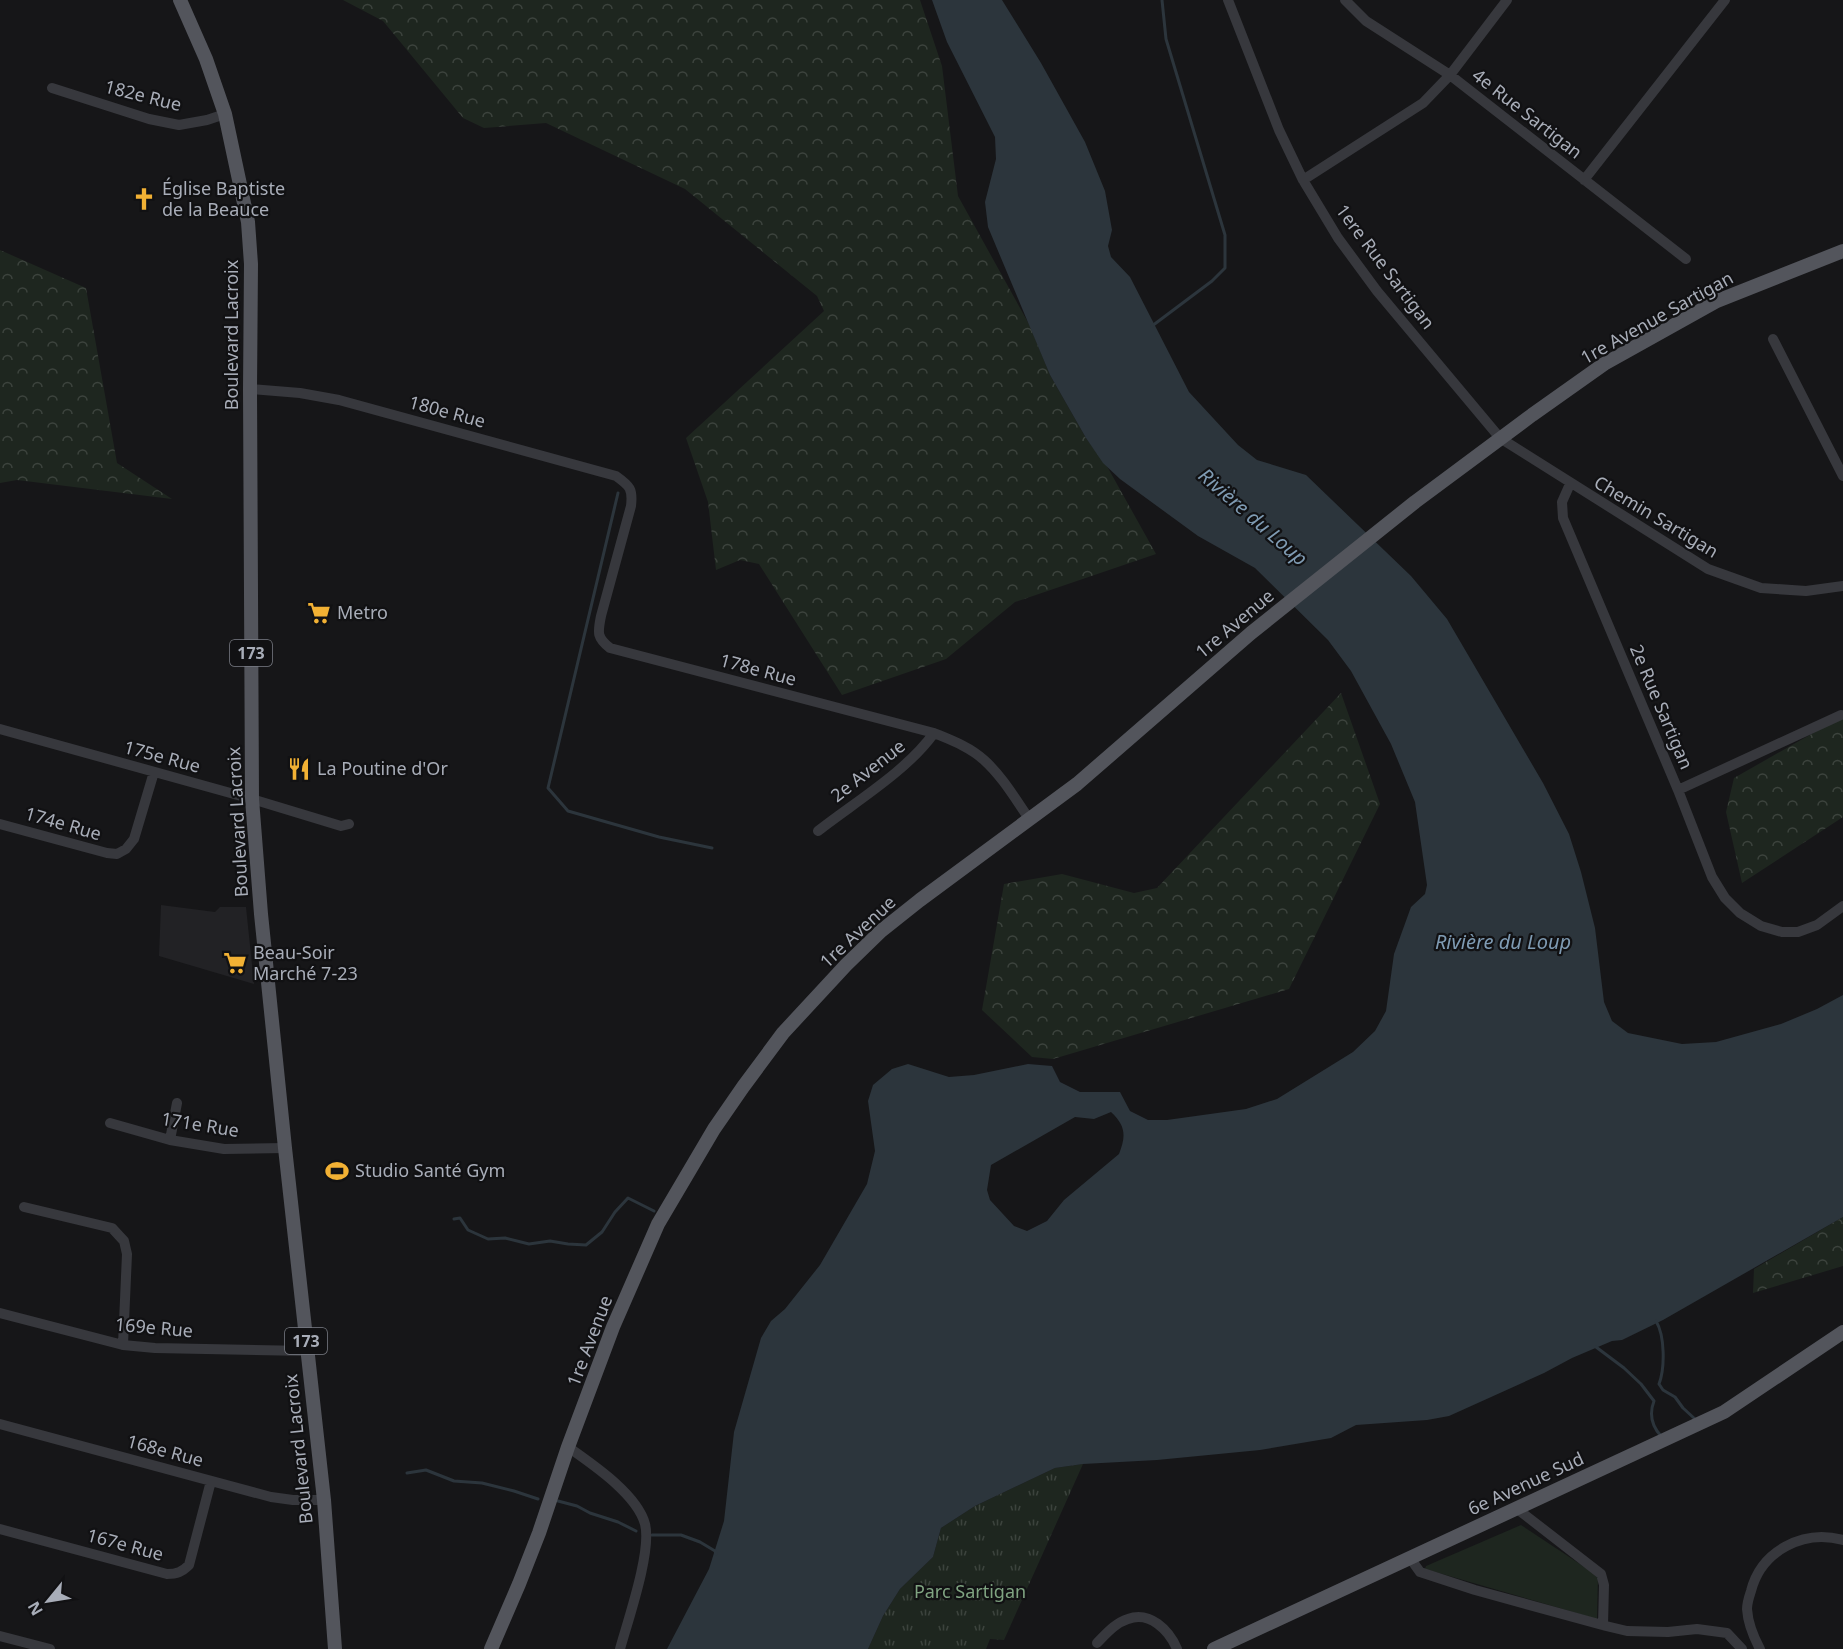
<svg xmlns="http://www.w3.org/2000/svg" width="1843" height="1649" font-family="'Noto Sans',sans-serif">
<style>
.built{fill:#222225}
.grass{fill:#1e261f}
.forest{fill:url(#forest-crowns)}
.park{fill:url(#park-tufts)}
.water{fill:#2c353c;fill-rule:evenodd}
.lines{fill:none;stroke-linecap:round;stroke-linejoin:round}
.stream{stroke:#2c353c;stroke-width:3}
.minor{stroke:#37383d;stroke-width:10}
.major{stroke:#53555c;stroke-width:14}
.labels{text-anchor:middle;stroke-width:4.5;stroke-linejoin:round;paint-order:stroke}
.shield{fill:#111113;stroke:#7b7e86;stroke-width:1.5}
.shield-label{font-size:16px;font-weight:bold;fill:#a8adb8}
.street-label{font-size:18px;fill:#a8adb8;stroke:#111113}
.poi-label{font-size:18px;fill:#a8adb8;stroke:#111113;text-anchor:start}
.park-label{font-size:18px;fill:#7fa381;stroke:#111113}
.water-label{font-size:20px;font-style:italic;fill:#7f9bb3;stroke:#111113}
</style>
<defs>
<pattern id="forest-crowns" width="20" height="18" patternUnits="userSpaceOnUse" patternTransform="scale(1.5)"><rect width="20" height="18" fill="#1e261f"/><path d="M2 6a3 3 0 1 1 6 0M12 15a3 3 0 1 1 6 0" fill="none" stroke="#3c433d"/></pattern>
<pattern id="park-tufts" width="24" height="20" patternUnits="userSpaceOnUse" patternTransform="scale(1.5)"><rect width="24" height="20" fill="#1e261f"/><path d="M3 7l-1-3M5 7V3M7 7l1-3M15 17l-1-3M17 17v-4M19 17l1-3" fill="none" stroke="#3c433d"/></pattern>
</defs>
<rect width="100%" height="100%" fill="#161618"/>
<path class="built" d="M161,905l54,7 5,-5h26l8,77 -95,-28z"/>
<path class="grass" d="M1521,1525l77,51 -1,43 -172,-50 1,-3z"/>
<path class="forest" d="M343,0h577l22,66 16,130 72,130 20,49 36,63 22,30 48,86 -141,48 -69,57 -104,36 -83,-131 -19,-4 -24,10 -8,-68 -22,-64 138,-127 -7,-15 -132,-107 -139,-66 -62,5 -21,-10 -80,-97z
M0,250l86,38 31,175 55,36 -155,-19 -17,3z
M1341,693l39,111 -91,185 -236,70 -21,-2 -50,-47 22,-126 58,-10 72,19 23,-5z
M1843,716v101l-101,66 -16,-71 8,-34z
M1843,1217v49l-90,27 1,-24z"/>
<path class="park" d="M1083,1464l-79,176 -14,-1 -4,10h-118l15,-33 17,-27 33,-32 8,-29 34,-22 80,-38z"/>
<path class="water" d="M932,0h70l39,63 44,79 20,49 7,39 -4,16 3,11 19,20 59,115 49,53 19,15 49,15 105,101 36,43 96,164 26,51 12,38 14,56 9,74 8,19 16,12 54,11 34,-2 65,-18 36,-15 26,-14v222l-180,103 -41,20 -10,1 -40,17 -28,15 -95,43 -22,4 -71,5 -25,13 -71,12 -103,10 -74,4 -28,4 -80,38 -34,22 -8,29 -33,32 -17,27 -15,33h-201l42,-80 15,-48 10,-89 27,-94 10,-17 14,-12 35,-44 47,-81 8,-33 -7,-50 5,-16 19,-16 16,-5 41,13 25,-2 54,-11 24,2 8,16 20,10h40l10,19 18,9h19l79,-11 31,-10 76,-47 22,-21 11,-20 8,-57 17,-47 14,-13 2,-9 -12,-83 -24,-58 -40,-73 -23,-31 -73,-72 -57,-32 -78,-57 -17,-16 -17,-25 -36,-63 -62,-148 -3,-25 11,-43 -1,-22 -48,-95zM1111,1112c15,14 15,24 8,42l-55,46 -17,21 -20,10 -13,-5 -24,-26 -3,-10 4,-25 84,-48 19,2z"/>
<g class="lines">
<path class="stream" d="M1152,326l60,-45 13,-13v-33l-59,-196 -4,-39
M618,493l-70,295 20,23 91,26 53,11
M454,1219l6,-1 8,12 20,9 17,-1 24,6 21,-3 18,3 18,1 16,-13 13,-20 13,-14 26,13
M1656,1321c9,15 9,47 3,63l4,6 12,7 8,11 12,11
M1596,1347l28,21 17,16 13,17c-5,13 -3,24 7,35
M407,1473l19,-3 28,11 28,2 32,8 24,8
M558,1501l19,5 13,7 28,9 18,9
M652,1535h29l19,7 15,9 1,3"/>
<path class="minor" d="M1228,0l51,130 24,50 35,58 39,53 123,147 208,131 53,19 45,3 37,-5
M1345,0l21,21 84,54 236,184
M52,88l97,31 30,6 28,-5 18,-6
M1303,180l120,-77 27,-28 57,-75
M1584,180l141,-180
M1773,339l70,137
M250,389l50,4 39,7 277,76c14,10 17,13 15,30l-30,110c-3,16 -5,21 9,32l324,85c17,7 36,14 50,27 18,16 32,40 46,60
M1570,484l-8,18 1,16 115,272 34,87 13,21 15,15 21,13 21,6h16l19,-7 26,-19
M0,729l252,70 89,27 8,-2
M1678,790l163,-75
M0,824l107,29 10,1 9,-5 8,-10 20,-67
M818,831c37,-29 89,-60 116,-98
M110,1123l60,17 54,9 61,-1
M170,1140l7,-37
M24,1207l88,21 12,13 3,13 -4,91
M0,1313l123,32 32,3 152,3
M0,1424l271,73 22,3h31
M568,1447c24,17 69,47 77,77 7,27 -17,96 -25,125
M1516,1508l85,66 3,11 -1,40
M0,1529l167,45c10,0 15,-2 22,-9l22,-84
M1410,1558l10,14 55,18 131,36 21,5 41,1 29,-3 30,4 15,16
M0,1636l50,13
M1097,1643c9,-9 18,-20 31,-24 22,-8 41,11 49,30
M1760,1649c-7,-13 -12,-25 -13,-40 0,-6 2,-12 4,-18 10,-40 52,-62 92,-51"/>
<path class="major" d="M180,0l26,59 19,55 23,108 3,42 -1,125 2,410 9,115 24,234 39,352 11,149
M491,1649l28,-65 20,-51 29,-86 45,-120 45,-103 56,-95 29,-42 40,-54 63,-68 35,-34 39,-31 157,-116 174,-151 164,-131 117,-87 72,-51 113,-63 126,-50
M1214,1649l510,-237 119,-80"/>
</g>
<defs>
<g id="church-bare" transform="scale(1.8)"><path d="M-1.2-6h2.4v3.5h3.3v2.4h-3.3V6h-2.4V-.1h-3.3v-2.4h3.3Z" fill="#f2b134" stroke="#111113" stroke-width="2.5" paint-order="stroke"/></g>
<g id="supermarket-bare" transform="scale(1.8)"><path d="M-6-5.5h2.5l.6 2H6L4.5 2H-2.5L-4.4-4H-6ZM-1.5 3.2a1.3 1.3 0 1 0 .1 0ZM3 3.2a1.3 1.3 0 1 0 .1 0Z" fill="#f2b134" stroke="#111113" stroke-width="2.5" paint-order="stroke"/></g>
<g id="restaurant-bare" transform="scale(1.8)"><path d="M-5-6h1v4h1v-4h1v4h1v-4h1v5L-1.5 .5V6h-2V.5L-5-1ZM5-6V6H3V1.5H1.5Q1.5-4 5-6Z" fill="#f2b134" stroke="#111113" stroke-width="2.5" paint-order="stroke"/></g>
<g id="stadium-bare" transform="scale(1.8)"><path d="M0-5a6.5 5 0 1 0 0 10a6.5 5 0 1 0 0-10ZM-3.5-1.8h7v3.6h-7Z" fill="#f2b134" stroke="#111113" stroke-width="2.5" paint-order="stroke"/></g>
</defs>
<g fill-rule="evenodd">
<use href="#church-bare" x="144" y="199"/>
<use href="#supermarket-bare" x="319" y="613"/>
<use href="#restaurant-bare" x="299" y="769"/>
<use href="#supermarket-bare" x="235" y="963"/>
<use href="#stadium-bare" x="337" y="1171"/>
</g>
<g class="labels">
<g class="shield">
<rect x="230" y="640" width="42" height="26" rx="4.5"/>
<rect x="285" y="1328" width="42" height="26" rx="4.5"/>
</g>
<g class="shield-label">
<text x="251" y="659">173</text>
<text x="306" y="1347">173</text>
</g>
<g class="street-label">
<text transform="translate(143 96) rotate(14)" y="6">182e Rue</text>
<text transform="translate(1527 114) rotate(38)" y="6">4e Rue Sartigan</text>
<text transform="translate(1385 267) rotate(53)" y="6">1ere Rue Sartigan</text>
<text transform="translate(1657 318) rotate(-29)" y="6">1re Avenue Sartigan</text>
<text transform="translate(232 335) rotate(-90)" y="6">Boulevard Lacroix</text>
<text transform="translate(447 412) rotate(15)" y="6">180e Rue</text>
<text transform="translate(1656 517) rotate(31)" y="6">Chemin Sartigan</text>
<text transform="translate(1235 624) rotate(-40)" y="6">1re Avenue</text>
<text transform="translate(758 670) rotate(15)" y="6">178e Rue</text>
<text transform="translate(1661 707) rotate(67)" y="6">2e Rue Sartigan</text>
<text transform="translate(162 757) rotate(15)" y="6">175e Rue</text>
<text transform="translate(868 771) rotate(-38)" y="6">2e Avenue</text>
<text transform="translate(238 822) rotate(-93)" y="6">Boulevard Lacroix</text>
<text transform="translate(63 824) rotate(16)" y="6">174e Rue</text>
<text transform="translate(858 932) rotate(-43)" y="6">1re Avenue</text>
<text transform="translate(200 1125) rotate(9)" y="6">171e Rue</text>
<text transform="translate(154 1328) rotate(5)" y="6">169e Rue</text>
<text transform="translate(590 1341) rotate(-69)" y="6">1re Avenue</text>
<text transform="translate(299 1449) rotate(-96)" y="6">Boulevard Lacroix</text>
<text transform="translate(165 1451) rotate(15)" y="6">168e Rue</text>
<text transform="translate(1526 1484) rotate(-25)" y="6">6e Avenue Sud</text>
<text transform="translate(125 1545) rotate(15)" y="6">167e Rue</text>
</g>
<g class="poi-label">
<text x="162" y="195">Église Baptiste<tspan x="162" dy="21">de la Beauce</tspan></text>
<text x="337" y="619">Metro</text>
<text x="317" y="775">La Poutine d'Or</text>
<text x="253" y="959">Beau-Soir<tspan x="253" dy="21">Marché 7-23</tspan></text>
<text x="355" y="1177">Studio Santé Gym</text>
</g>
<g class="park-label">
<text x="970" y="1598">Parc Sartigan</text>
</g>
<g class="water-label">
<text transform="translate(1253 517) rotate(41)" y="7">Rivière du Loup</text>
<text x="1503" y="949">Rivière du Loup</text>
</g>
</g>
<g transform="translate(48 1601) rotate(240)" stroke="#111113" stroke-width="4.5" paint-order="stroke">
<path d="M0-4.5L10 22L0 15L-10 22Z" fill="#a8adb8"/>
<text y="-9" font-size="16" font-weight="bold" text-anchor="middle" fill="#a8adb8">N</text>
</g>
</svg>
